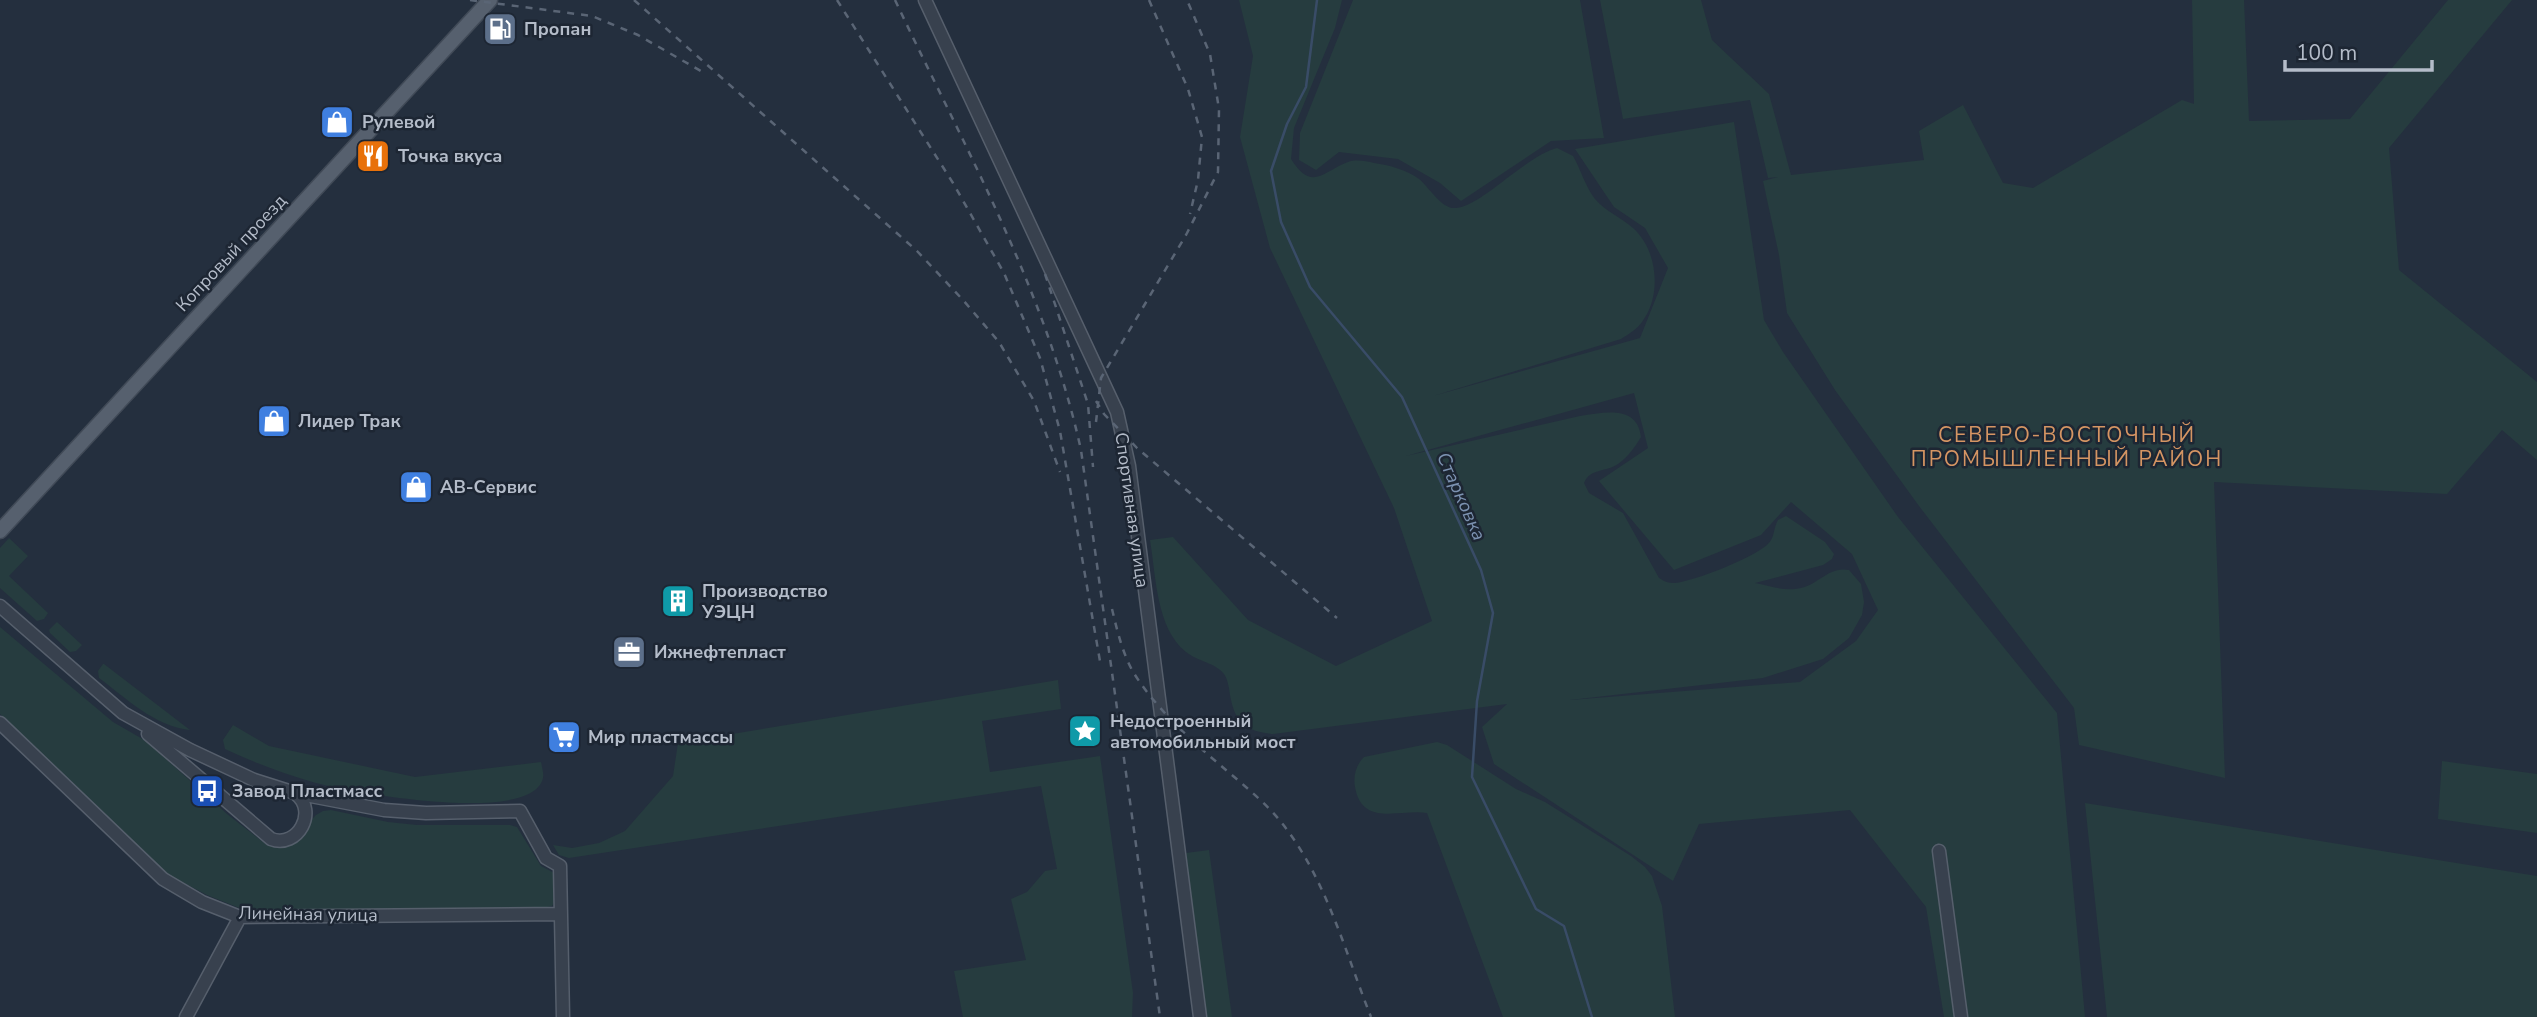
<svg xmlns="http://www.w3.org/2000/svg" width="2537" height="1017" font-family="'Nunito Sans',sans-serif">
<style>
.green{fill:#263c3f;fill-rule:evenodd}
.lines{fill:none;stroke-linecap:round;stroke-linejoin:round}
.stream{stroke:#394c67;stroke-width:2.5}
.minor-casing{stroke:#565f6c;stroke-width:15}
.major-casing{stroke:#414a57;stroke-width:17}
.minor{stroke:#38414e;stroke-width:12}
.major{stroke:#56606e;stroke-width:14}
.rail{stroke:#5a6575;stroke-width:2.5;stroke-dasharray:7 7;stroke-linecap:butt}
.labels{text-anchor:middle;stroke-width:5;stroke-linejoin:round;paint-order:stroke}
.poi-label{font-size:18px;font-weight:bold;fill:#b4bcc9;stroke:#1d2633;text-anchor:start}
.street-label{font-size:18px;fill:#b4bcc9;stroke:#1d2633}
.water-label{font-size:19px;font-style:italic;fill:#7c92b1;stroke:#1d2633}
.quarter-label{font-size:21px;letter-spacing:2px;fill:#d59563;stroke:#1d2633}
</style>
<rect width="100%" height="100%" fill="#242f3e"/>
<path class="green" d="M1239,0h103l-7,28 -41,100 -3,31c21,33 31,13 57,3 8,-3 18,-1 26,1 15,2 33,7 45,16 10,8 23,31 37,29 26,-2 68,-51 101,-60l16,8c8,14 12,30 22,43 11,13 26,18 38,29 25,22 29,68 9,94 -5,7 -13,12 -21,17l-188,57 207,-58 28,-70 -23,-40 -31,-21 -39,-58 159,-27 30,198 19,32 115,165 159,196 28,304h-141l-18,-110 -76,-97 -151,14 -26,57 -179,-117 -12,-37 25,-23 -234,30c-28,-3 -38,-11 -43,-39 -1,-7 -2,-15 -6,-21 -8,-11 -27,-13 -38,-22 -30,-24 -30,-76 -36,-112l23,-3 75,83 88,46 96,-45 -38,-113 -124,-260 -30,-111 13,-81zM1634,393l14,55 -49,33 75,89 87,-35 30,-33 61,52 26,56 -22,31 -56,41 -230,18 193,-22 60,-19 26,-21 13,-23 2,-13 -3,-18 -12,-14c-20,-4 -30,14 -48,18 -15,4 -31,-2 -46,-5l68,-18 9,-6 2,-5 -9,-12 -39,-26 -8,4c-5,9 -3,18 -11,25 -15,13 -72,36 -92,38 -7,0 -10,-1 -16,-5l-36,-65 -34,-20 -5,-10c6,-15 23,-11 34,-19 10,-7 17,-17 23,-27 -4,-33 -38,-24 -61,-21l-174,40z
M1353,0h227l24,138 -53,3 -90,60 -21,-18 -42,-24 -59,-7 -23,18 -17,-10 1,-27z
M1600,0h101l11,40 57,54 22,81 133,-15 -5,-29 44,-26 40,78 30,5 149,-88 12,4 -2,-104h52l5,121 101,-2 98,-119h64l-123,148 10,122 138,112v78l-35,-30 -55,64 -233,-12 11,296 -146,-33 -5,-37 -155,-202 -84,-116 -48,-77 -8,-58 -16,-74 15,-4 -10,1 -18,-78 -127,19z
M9,538l19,18 -19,20 39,37 -4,6 -7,2 -37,-33v-40z
M57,622l25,23 -6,6 -6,1 -20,-19 -1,-3z
M0,627l113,95 33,19 81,73 40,31 13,3 8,-3 28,-30 7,-4 8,-1 57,12 29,3h93l7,2 24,39 15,8 1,24 -5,8 -9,2 -277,3 -24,-2 -35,-14 -42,-22 -165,-159z
M103,664h1l86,66c-36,-4 -64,-32 -91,-52l-1,-7z
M1058,680l3,29 -79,12 8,51 110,-16 33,237 -1,24h-169l-9,-46 72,-11 -15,-61 16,-7 18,-21 12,-2 -16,-83 -472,72 -10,-3 -6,-10 19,3 27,-5 26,-12 48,-55 5,-33z
M233,725l36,21 146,31 126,-15c1,5 3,12 2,16 -11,48 -192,14 -227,5 -32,-9 -61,-20 -91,-34l-2,-9z
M1437,742l10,3 69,44 29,13 86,54 14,11 7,9 10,30 13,111h-172l-76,-204c-28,-4 -65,14 -72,-26 -2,-11 1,-22 9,-30z
M2442,761l95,13v59l-99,-14z
M2085,803l452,73v141h-430z
M1209,850l23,167h-26l-20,-164z"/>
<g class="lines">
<path class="stream" d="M1317,0l-11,87 -19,37 -16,47 10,51 29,65 92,110 79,173 12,43 -16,88 -5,76 64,132 28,17 28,91"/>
<g class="minor-casing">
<path id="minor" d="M925,0l192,412 12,54 71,551
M0,606l123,107 67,37 64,30 41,13 89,17 42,3 94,-2 26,47 14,8 3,151
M0,723l163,156 39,23 38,15 321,-3
M148,734l123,105c27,10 47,-28 25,-45
M1939,851l22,166
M186,1017l54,-100"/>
</g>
<g class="major-casing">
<path id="major" d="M0,531l490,-531"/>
</g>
<use href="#minor" class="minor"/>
<use href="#major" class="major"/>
<path class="rail" d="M470,0l122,16 46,19 68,39
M634,0l283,251 46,49 36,42 35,59 26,71
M837,0l116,183 51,90 36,85 20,73 41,236
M895,0c69,146 151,291 186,450l79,567
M1149,0l39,89 14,48 -4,43 -8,34
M1045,274l43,130 5,63
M1096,401l8,13 33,34 200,170
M1096,422l5,-44 85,-143 32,-63 1,-63 -9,-55 -23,-54
M1112,609c5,21 10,42 20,61 20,34 57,69 87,94 23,20 48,39 66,63 42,55 61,127 86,190"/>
</g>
<defs>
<g id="fuel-square" transform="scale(1.75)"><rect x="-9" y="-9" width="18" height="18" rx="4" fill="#5c6f8a" stroke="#1d2633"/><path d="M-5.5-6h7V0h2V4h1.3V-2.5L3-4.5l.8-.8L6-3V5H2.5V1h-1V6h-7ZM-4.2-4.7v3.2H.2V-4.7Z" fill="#fff"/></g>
<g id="shop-square" transform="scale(1.75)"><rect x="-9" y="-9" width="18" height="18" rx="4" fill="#3f7fe0" stroke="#1d2633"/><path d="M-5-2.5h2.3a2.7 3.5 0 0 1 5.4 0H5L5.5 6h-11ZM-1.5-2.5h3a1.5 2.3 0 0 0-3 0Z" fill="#fff"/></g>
<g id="restaurant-square" transform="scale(1.75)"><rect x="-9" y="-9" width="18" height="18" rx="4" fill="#e8710a" stroke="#1d2633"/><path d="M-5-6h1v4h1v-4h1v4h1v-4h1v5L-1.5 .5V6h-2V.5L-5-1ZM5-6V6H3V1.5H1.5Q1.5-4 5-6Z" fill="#fff"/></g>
<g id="building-square" transform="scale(1.75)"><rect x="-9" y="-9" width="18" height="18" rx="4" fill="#0f9aa8" stroke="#1d2633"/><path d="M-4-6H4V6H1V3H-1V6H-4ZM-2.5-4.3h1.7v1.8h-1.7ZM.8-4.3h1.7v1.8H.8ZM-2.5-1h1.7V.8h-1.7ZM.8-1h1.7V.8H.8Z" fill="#fff"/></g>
<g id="office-square" transform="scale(1.75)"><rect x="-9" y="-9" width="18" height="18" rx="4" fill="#5c6f8a" stroke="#1d2633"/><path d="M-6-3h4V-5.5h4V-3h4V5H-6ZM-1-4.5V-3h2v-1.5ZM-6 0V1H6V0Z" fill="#fff"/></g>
<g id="sight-square" transform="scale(1.75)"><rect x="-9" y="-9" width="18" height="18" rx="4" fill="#0f9aa8" stroke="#1d2633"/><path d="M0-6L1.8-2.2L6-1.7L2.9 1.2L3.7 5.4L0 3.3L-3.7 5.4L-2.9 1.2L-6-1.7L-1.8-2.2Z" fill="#fff"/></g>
<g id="supermarket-square" transform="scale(1.75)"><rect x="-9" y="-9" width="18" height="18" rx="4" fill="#3f7fe0" stroke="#1d2633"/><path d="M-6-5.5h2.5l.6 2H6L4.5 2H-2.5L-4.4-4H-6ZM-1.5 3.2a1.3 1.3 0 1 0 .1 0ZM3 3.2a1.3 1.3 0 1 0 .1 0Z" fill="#fff"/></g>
<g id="bus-square" transform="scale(1.75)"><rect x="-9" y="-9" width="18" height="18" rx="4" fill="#1a4fb4" stroke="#1d2633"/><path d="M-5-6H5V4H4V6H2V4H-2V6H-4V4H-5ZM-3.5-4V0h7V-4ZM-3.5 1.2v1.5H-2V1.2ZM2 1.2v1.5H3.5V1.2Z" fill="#fff"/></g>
</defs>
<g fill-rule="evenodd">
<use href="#fuel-square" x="500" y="29"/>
<use href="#shop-square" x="337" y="122"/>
<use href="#restaurant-square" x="373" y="156"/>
<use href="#shop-square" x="274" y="421"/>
<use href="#shop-square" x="416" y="487"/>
<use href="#building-square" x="678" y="601"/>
<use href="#office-square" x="629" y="652"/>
<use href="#sight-square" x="1085" y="731"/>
<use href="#supermarket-square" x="564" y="737"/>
<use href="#bus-square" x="207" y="791"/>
</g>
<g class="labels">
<g class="poi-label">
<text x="524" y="35">Пропан</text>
<text x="362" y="128">Рулевой</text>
<text x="398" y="162">Точка вкуса</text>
<text x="298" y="427">Лидер Трак</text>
<text x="440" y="493">АВ-Сервис</text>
<text x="702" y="597">Производство<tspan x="702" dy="21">УЭЦН</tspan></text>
<text x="654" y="658">Ижнефтепласт</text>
<text x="1110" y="727">Недостроенный<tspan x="1110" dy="21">автомобильный мост</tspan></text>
<text x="588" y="743">Мир пластмассы</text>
<text x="232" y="797">Завод Пластмасс</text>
</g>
<g class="street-label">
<text transform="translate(231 253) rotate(-47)" y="6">Копровый проезд</text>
<text transform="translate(1132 510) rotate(82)" y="6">Спортивная улица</text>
<text transform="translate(308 914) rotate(1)" y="6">Линейная улица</text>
</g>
<g class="water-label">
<text transform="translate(1462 496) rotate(66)" y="7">Старковка</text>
</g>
<g class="quarter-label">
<text x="2067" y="442">СЕВЕРО-ВОСТОЧНЫЙ<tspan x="2067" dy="24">ПРОМЫШЛЕННЫЙ РАЙОН</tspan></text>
</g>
</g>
<path d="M2285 60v10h147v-10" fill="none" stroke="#b4bcc9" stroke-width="3.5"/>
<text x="2296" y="60" font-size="21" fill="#b4bcc9" stroke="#1d2633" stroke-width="5" paint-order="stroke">100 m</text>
</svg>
